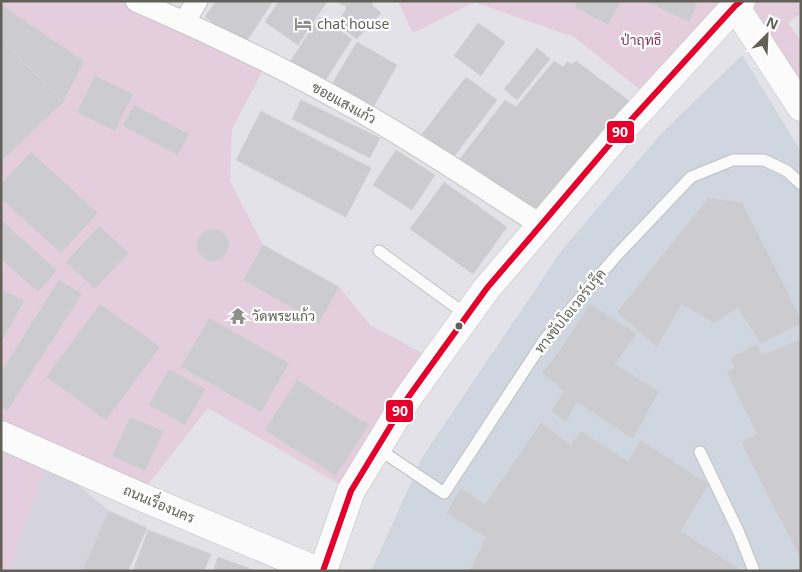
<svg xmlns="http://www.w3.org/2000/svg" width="802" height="572" font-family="'Noto Sans',Sarabun,sans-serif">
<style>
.education{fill:#d5d3dd}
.medical{fill:#cfd6e0;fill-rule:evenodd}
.green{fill:#e4cddd}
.building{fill:#cccbcf;stroke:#d2d2d8}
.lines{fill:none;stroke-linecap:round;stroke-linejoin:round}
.service-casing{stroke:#c1c1c1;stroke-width:13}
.minor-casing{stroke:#c1c1c1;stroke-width:23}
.tertiary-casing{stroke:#c1c1c1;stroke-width:29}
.secondary-casing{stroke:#c1c1c0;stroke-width:29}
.service{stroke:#fbfbfc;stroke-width:11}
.minor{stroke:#fbfbfc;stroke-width:21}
.tertiary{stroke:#fbfbfc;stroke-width:28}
.secondary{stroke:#fbfbfc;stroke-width:28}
.bus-1-casing{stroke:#fff;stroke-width:10}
.bus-1{stroke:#e4002b;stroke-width:6}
.bus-dot{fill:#616158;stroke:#fff;stroke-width:2}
.labels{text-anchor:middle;stroke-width:4.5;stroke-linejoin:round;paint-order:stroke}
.poi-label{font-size:14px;fill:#616158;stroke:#fff;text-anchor:start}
.park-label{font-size:14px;fill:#84345e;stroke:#fff}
.street-label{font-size:14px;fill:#616158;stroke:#fff}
.line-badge{stroke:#fff;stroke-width:2}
.badge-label{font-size:14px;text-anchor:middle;font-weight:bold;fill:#fff}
</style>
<rect width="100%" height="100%" fill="#e3e2e9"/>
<path class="education" d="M1,449l69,29 39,33 38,17 -19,43h-127z"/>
<path class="medical" d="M742,55l59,96v168l-59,-117 -34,-4 -91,114 40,34 25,-42 32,19 24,-15 23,36 40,-20v15l-39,16 -6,-11 -26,15 4,8 23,67 -16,8 60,118v11h-58l-62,-40 28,-47 -69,-43 -12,20 -58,-16 -29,-22 -56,81 -25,-16 -14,24 40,25 -17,34h-98l52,-115 139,-206 98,-115zM590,304l47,30 -22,30 44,27 -26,47 -56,-36 -11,19 -14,-11 12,-19 -22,-18 17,-22z"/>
<path class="green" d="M1,1h124l139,67 -32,61 -2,52 33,64 76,42 31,38 65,35 -84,131 -143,-83 -69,88 -138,-61z
M398,1h403v12l-13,10 13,18v64l-66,-98 -92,85 -69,-55 -100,-35 -61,31z
M1,452l43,17 -35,102h-8z"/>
<path class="building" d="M216,1h57l-28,43 -40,-27z
M279,1h44l3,2 -28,42 -33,-23z
M336,1h37l-1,4 9,8 -24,26 -20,-15 10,-17z
M578,1h43l-13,24 -33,-18z
M646,1h46l5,3 -8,18z
M1,5l83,56 -21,41 -62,-63z
M319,17l33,22 -31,48 -33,-22z
M478,23l27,19 -24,34 -27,-20z
M1,39l62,63 -62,60z
M357,42l40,23 -27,48 -41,-24z
M537,48l13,11 -33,41 -13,-11z
M554,61l9,6 4,-5 5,2 4,-3 56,42 -92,108 -80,-52 45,-59 11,7z
M95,76l38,18 -18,37 -38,-19z
M466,77l31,23 -44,58 -31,-24z
M301,100l79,38 -10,20 -78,-39z
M134,105l55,29 -11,21 -55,-29z
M261,111l110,57 -25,49 -110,-57z
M396,150l39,25 -23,35 -39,-25z
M31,152l67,61 -37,40 -60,-54v-15z
M444,182l63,45 -34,47 -63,-45z
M708,198l34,4 59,117v5l-40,20 -23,-36 -24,15 -32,-19 -25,43 -40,-35z
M1,220l56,50 -19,22 -37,-33z
M99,226l30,27 -34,36 -29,-27z
M197 245a16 16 0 1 1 32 0a16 16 0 1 1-32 0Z
M263,245l76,42 -20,36 -76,-43z
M59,280l23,14 -75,117 -6,-4v-35z
M1,289l23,12 -23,42z
M100,304l60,43 -54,73 -60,-43z
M590,304l47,30 -22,30 44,27 -26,48 -56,-37 -11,20 -15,-11 13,-20 -22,-18 17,-22z
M209,318l80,45 -28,49 -80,-45z
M801,339v221l-60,-118 16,-8 -30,-62 7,-5 -4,-9 27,-14 5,11z
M169,369l36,20 -20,36 -36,-20z
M297,380l72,45 -33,51 -71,-46z
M130,417l33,14 -18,40 -33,-15z
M541,422l29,23 11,-14 47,30 12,-21 69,44 -28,47 62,40h-274l17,-34 -40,-24 14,-25 25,16z
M109,511l38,17 -19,43h-46z
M148,530l63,24 -7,17h-71z
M218,557l39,14h-44z"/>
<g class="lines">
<g class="service-casing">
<path id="service" d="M379,251l89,65
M377,448l67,45 101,-154 72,-84 74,-78 42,-17h31l23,11 14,13
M700,452l39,81 15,38"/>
</g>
<g class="minor-casing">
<path id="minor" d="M136,1c95,41 189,87 277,142 43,26 85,55 128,82
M184,22l13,-21"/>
</g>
<g class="tertiary-casing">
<path id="tertiary" d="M1,435l138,61 179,75
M323,571l28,-80 56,-92 28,-39 52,-72 54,-63 80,-94 114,-125 6,-5"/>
</g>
<g class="secondary-casing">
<path id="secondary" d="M735,6l66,101"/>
</g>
<use href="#service" class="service"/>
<use href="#minor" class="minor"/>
<use href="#tertiary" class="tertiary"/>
<use href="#secondary" class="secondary"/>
<g class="bus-1-casing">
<path id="bus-1" d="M323,571l28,-80 56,-92 28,-39 52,-72 54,-63 80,-94 114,-125 6,-5"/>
</g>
<use href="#bus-1" class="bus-1"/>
</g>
<defs>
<g id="hotel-bare" transform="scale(1.35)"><path d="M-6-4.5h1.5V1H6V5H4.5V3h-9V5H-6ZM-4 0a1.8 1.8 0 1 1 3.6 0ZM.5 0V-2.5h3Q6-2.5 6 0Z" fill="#8e8e8b" stroke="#fff" stroke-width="2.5" paint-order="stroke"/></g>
<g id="temple-bare" transform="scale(1.35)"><path d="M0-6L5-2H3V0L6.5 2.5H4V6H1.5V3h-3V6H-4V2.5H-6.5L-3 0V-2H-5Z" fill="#8e8e8b" stroke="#fff" stroke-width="2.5" paint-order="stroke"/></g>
</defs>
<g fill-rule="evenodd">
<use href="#hotel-bare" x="303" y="24"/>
<use href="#temple-bare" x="238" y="316"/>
</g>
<circle class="bus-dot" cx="459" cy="326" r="4.5"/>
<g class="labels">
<g class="poi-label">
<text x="317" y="29">chat house</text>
<text x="252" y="321">วัดพระแก้ว</text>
</g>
<g class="park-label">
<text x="641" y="45">ป่าฤทธิ</text>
</g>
<g class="street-label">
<text transform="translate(344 103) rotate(29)" y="5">ซอยแสงแก้ว</text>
<text transform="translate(570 311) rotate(-51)" y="5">ทางขับโอเวอร์บรุ๊ค</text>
<text transform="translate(159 504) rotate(23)" y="5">ถนนเรื่องนคร</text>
</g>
</g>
<g class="line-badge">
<rect x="606" y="120" width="29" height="24" rx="5" fill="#e4002b"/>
<rect x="385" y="399" width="29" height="24" rx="5" fill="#e4002b"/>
</g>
<g class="badge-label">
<text x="620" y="137">90</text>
<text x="400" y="416">90</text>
</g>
<rect width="802" height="572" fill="none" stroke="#616158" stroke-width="5"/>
<g transform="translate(767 35) rotate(24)" stroke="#ffffff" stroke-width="4" paint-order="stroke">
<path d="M0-4L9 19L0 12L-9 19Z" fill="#616158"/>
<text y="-8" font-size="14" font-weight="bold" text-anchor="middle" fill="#616158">N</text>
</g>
</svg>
